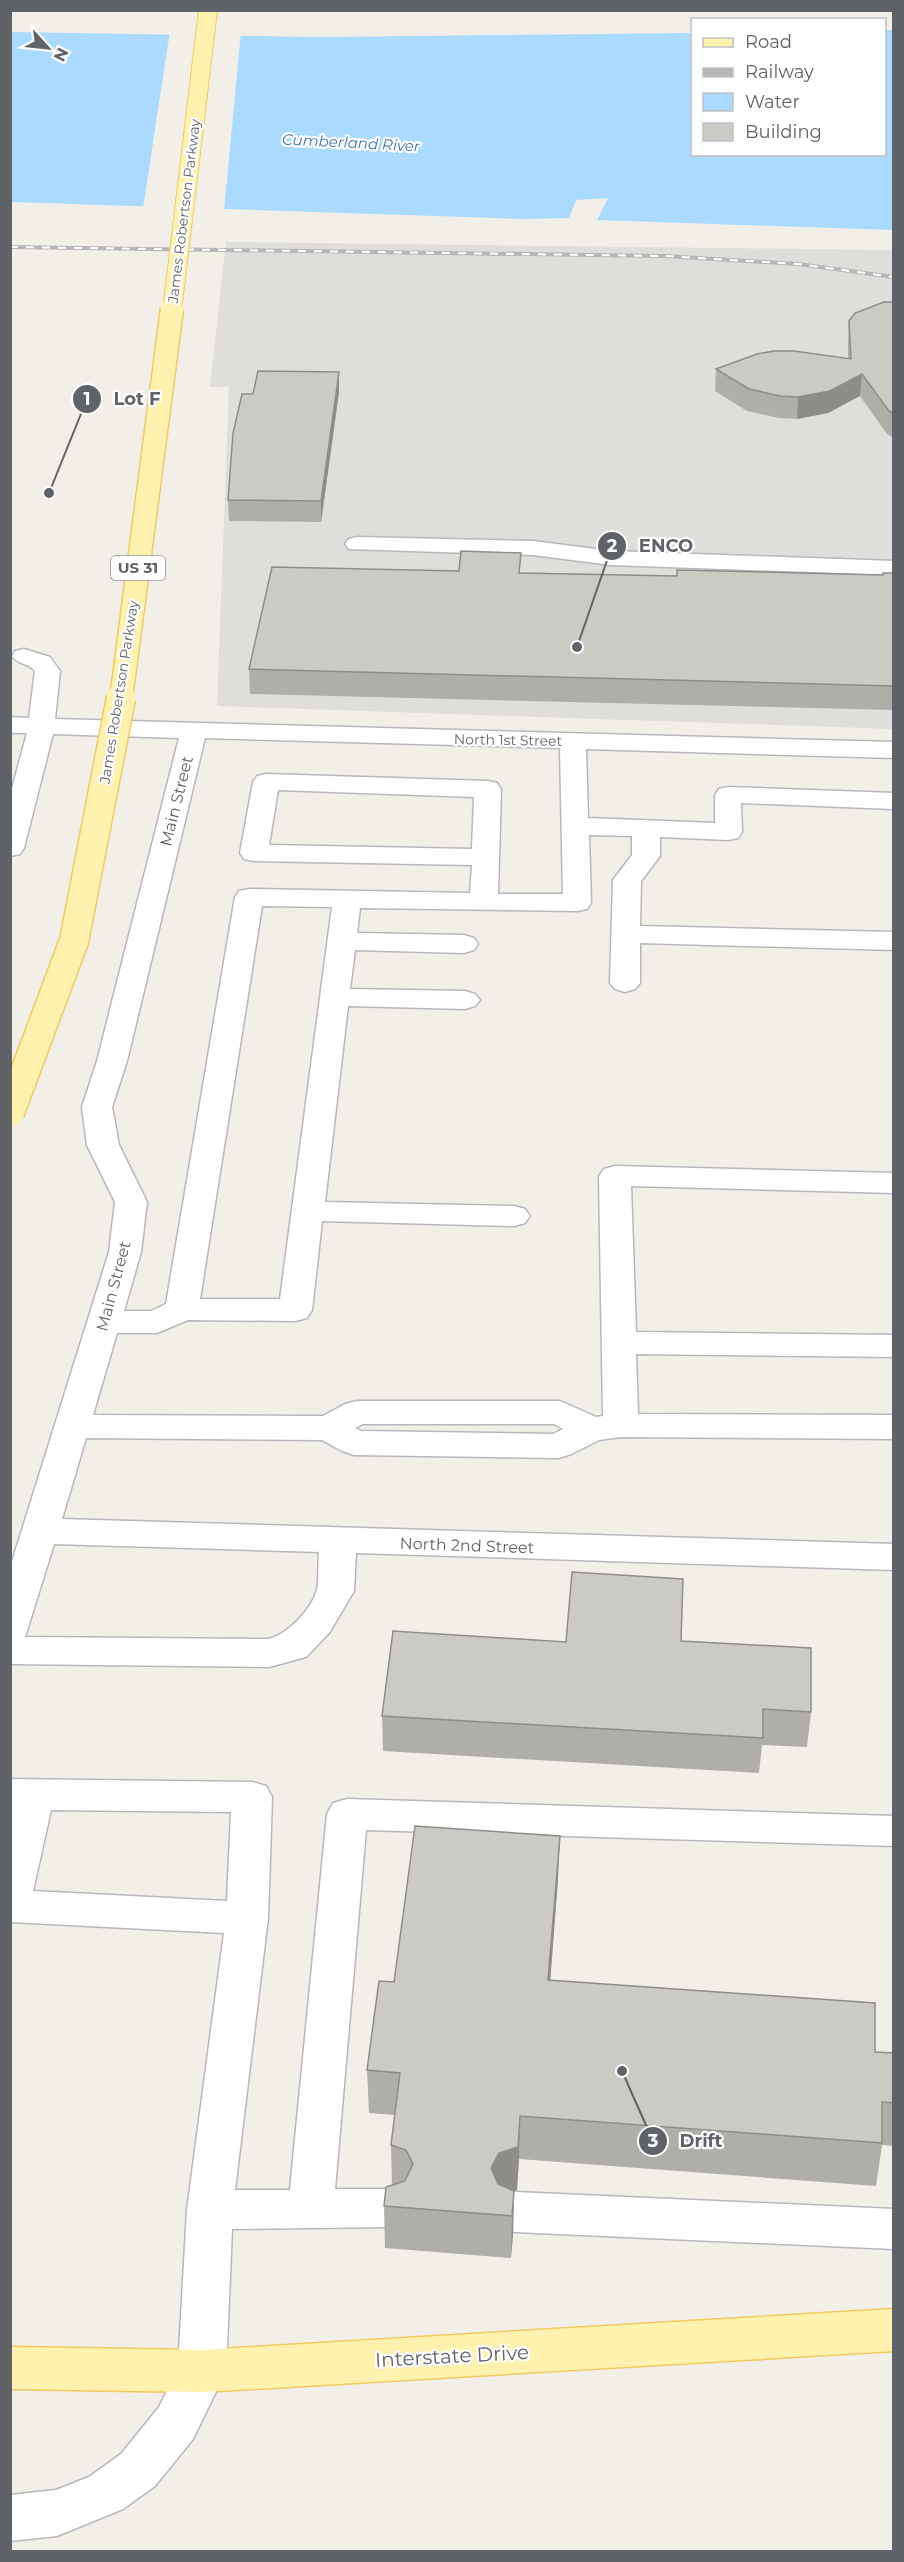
<svg xmlns="http://www.w3.org/2000/svg" width="904" height="2562" font-family="Montserrat,sans-serif">
<style>
.industrial{fill:#e0deda}
.water{fill:#aadaff}
.pier{fill:#f1efe8}
.lines{fill:none;stroke-linecap:round;stroke-linejoin:round}
.minor-casing{stroke:#b5b8bc;stroke-width:3}
.major-casing{stroke:#f2c960;stroke-width:3}
.minor{fill:#fff;fill-rule:evenodd}
.major{fill:#fff2af;fill-rule:evenodd}
.rail-casing{stroke:#b6b7b8;stroke-width:4}
.rail{stroke:#fff;stroke-width:2;stroke-dasharray:8;stroke-linecap:butt}
.major-bridge-far2-casing{stroke:#f2c960;stroke-width:20;stroke-linecap:butt}
.major-bridge-far1-casing{stroke:#f2c960;stroke-width:25;stroke-linecap:butt}
.major-bridge-casing{stroke:#f2c960;stroke-width:31;stroke-linecap:butt}
.major-bridge-far2{stroke:#fff2af;stroke-width:18}
.major-bridge-far1{stroke:#fff2af;stroke-width:22}
.major-bridge{stroke:#fff2af;stroke-width:28}
.wall{fill:#afaea9}
.shaded-wall{fill:#8f8d8a}
.building{fill:#cccac5;stroke:#8f8d8a;stroke-width:1.5}
.labels{text-anchor:middle;stroke-width:4.5;stroke-linejoin:round;paint-order:stroke}
.far-street-label{font-size:14px;fill:#5f6368;stroke:#fff}
.far-water-label{font-size:15px;font-style:italic;fill:#4174aa;stroke:#fff}
.shield{fill:#fff;stroke:#8f9295;stroke-width:1.5}
.shield-label{font-size:15px;font-weight:bold;fill:#5f6368}
.street-label{font-size:16px;fill:#5f6368;stroke:#fff}
.near-street-label{font-size:20px;fill:#5f6368;stroke:#fff}
.leader{fill:none;stroke:#5f6368;stroke-width:2}
.callout-dot{fill:#5f6368;stroke:#fff;stroke-width:2}
.mark-label{font-size:18px;text-anchor:middle;font-weight:bold;fill:#fff}
.callout-label{font-size:18px;text-anchor:middle;font-weight:bold;fill:#5f6368;stroke:#fff;stroke-width:4.5;stroke-linejoin:round;paint-order:stroke}
</style>
<rect width="100%" height="100%" fill="#f1efe8"/>
<path class="industrial" d="M226,242l667,8v479l-676,-23 12,-319h-19z"/>
<path class="water" d="M885,30h8v200l-296,-10 11,-22 -32,2 -7,18 -45,1 -513,-17v-170l308,5 373,-4v121h192z"/>
<path class="pier" d="M170,31l71,1 -17,179 -81,-3z"/>
<g class="lines">
<g class="minor-casing">
<path id="minor" d="M357,537l176,4 78,10 283,10v14l-283,-10 -78,-10 -184,-6 -4,-5 4,-5z
M24,649l26,8 10,14 -5,48 839,23v16l-308,-9 2,69 127,5v-28l4,-6 9,-2 166,6v16l-153,-6 1,29 -4,6 -10,2 -68,-3v19l-19,25 -1,45 254,6v18l-254,-7v40l-5,6 -10,3 -10,-3 -5,-6 3,-103 19,-25v-19l-43,-1 2,68 -4,6 -10,2 -217,-3 -3,25 107,2 10,3 4,6 -4,6 -10,3 -109,-3 -5,39 115,2 10,3 5,6 -5,6 -10,3 -117,-3 -23,196 189,4 11,3 5,7 -5,7 -11,3 -192,-5 -10,89 -5,8 -12,3 -107,-1 -31,13h-40l-24,82 230,1 22,-12 12,-3h203l36,16 7,-1 -4,-240 5,-7 11,-3 279,7v20l-263,-7 5,146 258,3v22l-258,-3 2,60 256,1v24l-273,-2 -22,3 -28,14 -12,4 -205,-3 -12,-4 -20,-11 -236,-2 -24,81 832,25v26l-538,-17 -2,38 -25,42 -23,24 -37,10 -259,-3v-96l99,-316 6,-50 -28,-57 -5,-38 15,-46 82,-323 -126,-4 -29,114 -4,6 -10,2v-60l17,-63h-17v-16l19,1 6,-47c-6,-8 -17,-6 -23,-15l3,-5zM205,738l355,10 3,146h-65l3,-105 -4,-6 -9,-2 -222,-7 -9,2 -4,6 -13,71 4,6 10,2 218,4 -2,28 -221,-4 -10,2 -4,6 -69,407 -15,7h-27l17,-59 6,-50 -28,-57 -7,-38 15,-46zM278,790l196,7 -2,52 -203,-4zM262,906l70,1 -52,392h-80zM363,1424h191l9,5 -10,5 -192,-3 -6,-3zM54,1544l265,8c-1,12 0,26 -2,38 -6,20 -29,44 -48,49l-244,-2z
M10,1779l242,3 14,4 6,11 -4,121 -33,272h55l37,-376 6,-11 14,-4 547,17v30l-528,-16 -31,359h54l16,5 7,14 -7,14 -16,5 -157,2 -6,142 -33,68 -38,47 -32,23 -66,27 -47,5v-46l46,-5 33,-13 32,-23 38,-47 19,-38 9,-159 37,-277 -214,-11zM51,1810l180,2 -4,89 -194,-10z
M515,2192l379,17v40l-379,-17 -16,-6 -7,-14 7,-14z"/>
</g>
<g class="major-casing">
<path id="major" d="M894,2309v42l-692,41 -192,-3v-42l192,3z"/>
</g>
<use href="#minor" class="minor"/>
<use href="#major" class="major"/>
<g class="rail-casing">
<path id="rail" d="M10,247l654,9 134,8 96,13"/>
</g>
<use href="#rail" class="rail"/>
<g class="major-bridge-far2-casing">
<path id="major-bridge-far2" d="M172,311l36,-301"/>
</g>
<g class="major-bridge-far1-casing">
<path id="major-bridge-far1" d="M121,699l51,-390"/>
</g>
<g class="major-bridge-casing">
<path id="major-bridge" d="M10,1112l64,-171 47,-243"/>
</g>
<use href="#major-bridge-far2" class="major-bridge-far2"/>
<use href="#major-bridge-far1" class="major-bridge-far1"/>
<use href="#major-bridge" class="major-bridge"/>
</g>
<path class="wall" d="M894,302v136l-7,-4 -27,-38 -32,17 -31,6 -18,-1 -32,-7 -32,-20 1,-22 132,-10v-17l1,-21z
M339,372v20l-18,130 -92,-1 -1,-21 25,-106z
M459,571l218,5 205,-1 12,-2v137l-644,-16 -1,-25z
M681,1641l130,71 -4,35 -45,-2 -3,28 -376,-22 -1,-35 184,-74z
M558,1879l-8,101 325,72 19,1v93l-12,-1 -6,41 -357,-27 -2,31 -3,1 -1,43 -2,24 -126,-10 -1,-42 8,-21 -1,-40 4,-30 -26,-2 -2,-43 27,-88z"/>
<path class="shaded-wall" d="M339,372v20l-18,130v-21z
M862,374l-2,22 -32,17 -31,6 1,-22z
M560,1836l-2,43 -11,144 1,-43z
M520,2116l-1,43 -2,31 -19,6 -7,-28z
M514,2191l-1,43 -2,24 1,-42z"/>
<path class="building" d="M884,302h10v112l-5,-3 -27,-37 -32,17 -32,6 -18,-1 -31,-7 -33,-20 41,-15 17,-3h20l57,8 -2,-38 6,-8z
M258,371l81,1 -18,129 -93,-1 5,-67 9,-39h11z
M461,551l60,2 -2,20 158,3v-6l206,5v-2h11v113l-645,-17 23,-102 187,4z
M572,1572l111,7 -2,62 130,7v64l-48,-3v29l-381,-22 11,-85 173,11z
M415,1826l145,10 -12,144 327,23v49l19,1v50l-12,-1v41l-362,-27 -2,31 -19,6 -8,15 7,16 16,7 -2,25 -128,-10 2,-19 19,-6 8,-17 -7,-14 -15,-5 9,-72 -33,-3 12,-89 15,1z"/>
<g class="labels">
<g class="far-street-label">
<text transform="translate(184 211) rotate(-83)" y="5">James Robertson Parkway</text>
<text transform="translate(119 692) rotate(-81)" y="5">James Robertson Parkway</text>
<text transform="translate(508 740) rotate(1)" y="5">North 1st Street</text>
</g>
<g class="far-water-label">
<text transform="translate(351 143) rotate(3)" y="5">Cumberland River</text>
</g>
<rect class="shield" x="111" y="556" width="54" height="24" rx="4.5"/>
<g class="shield-label">
<text x="138" y="573">US 31</text>
</g>
<g class="street-label">
<text transform="translate(176 801) rotate(-76)" y="6">Main Street</text>
<text transform="translate(113 1286) rotate(-75)" y="6">Main Street</text>
<text transform="translate(467 1545) rotate(2)" y="6">North 2nd Street</text>
</g>
<g class="near-street-label">
<text transform="translate(452 2356) rotate(-3)" y="7">Interstate Drive</text>
</g>
</g>
<path class="leader" d="M49 493L87 399M577 647L612 546M622 2071L653 2141"/>
<g class="callout-dot">
<circle cx="49" cy="493" r="6"/>
<circle cx="577" cy="647" r="6"/>
<circle cx="622" cy="2071" r="6"/>
<circle cx="87" cy="399" r="15"/>
<circle cx="612" cy="546" r="15"/>
<circle cx="653" cy="2141" r="15"/>
</g>
<g class="mark-label">
<text x="87" y="405">1</text>
<text x="612" y="552">2</text>
<text x="653" y="2147">3</text>
</g>
<g class="callout-label">
<text x="137" y="405">Lot F</text>
<text x="666" y="552">ENCO</text>
<text x="701" y="2147">Drift</text>
</g>
<rect width="904" height="2562" fill="none" stroke="#5f6368" stroke-width="24"/>
<rect x="691" y="18" width="195" height="138" fill="#ffffff" stroke="#bfc1c3" stroke-width="1.5"/>
<rect x="703" y="38" width="30" height="9" fill="#fff2af" stroke="#bfc1c3" stroke-width="1.5"/>
<text x="745" y="48" font-size="18" fill="#5f6368">Road</text>
<rect x="703" y="68" width="30" height="9" fill="#b6b7b8" stroke="#bfc1c3" stroke-width="1.5"/>
<text x="745" y="78" font-size="18" fill="#5f6368">Railway</text>
<rect x="703" y="93" width="30" height="18" fill="#aadaff" stroke="#bfc1c3" stroke-width="1.5"/>
<text x="745" y="108" font-size="18" fill="#5f6368">Water</text>
<rect x="703" y="123" width="30" height="18" fill="#cccac5" stroke="#bfc1c3" stroke-width="1.5"/>
<text x="745" y="138" font-size="18" fill="#5f6368">Building</text>
<g transform="translate(48 48) rotate(117)" stroke="#ffffff" stroke-width="4.5" paint-order="stroke">
<path d="M0-4.5L10 22L0 15L-10 22Z" fill="#5f6368"/>
<text y="-9" font-size="16" font-weight="bold" text-anchor="middle" fill="#5f6368">N</text>
</g>
</svg>
